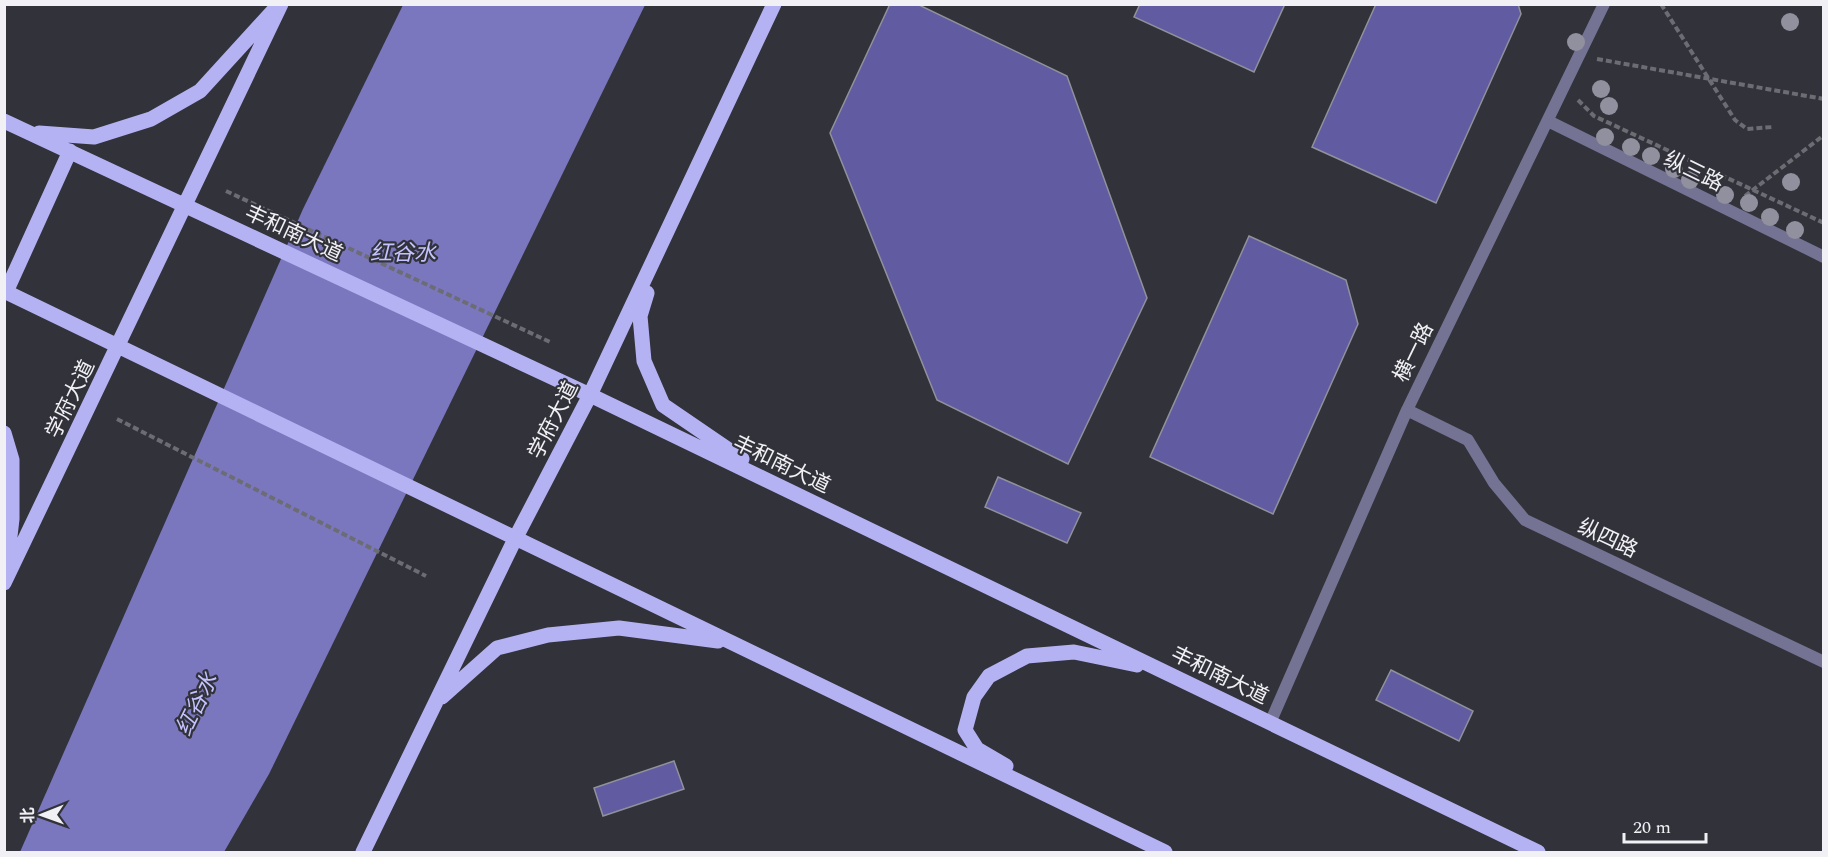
<svg xmlns="http://www.w3.org/2000/svg" width="1828" height="857" font-family="Spectral,'Noto Sans SC',serif">
<style>
.water{fill:#7b77bf}
.building{fill:#615ba1;stroke:#91919c;stroke-width:1.5}
.lines{fill:none;stroke-linecap:round;stroke-linejoin:round}
.path{stroke:#6c6c74;stroke-width:4;stroke-dasharray:6 3;stroke-linecap:butt}
.street{stroke:#747393;stroke-width:12}
.primary{stroke:#b5b2f4;stroke-width:15}
.tree{fill:#90909f}
.labels{text-anchor:middle;stroke-width:4.5;stroke-linejoin:round;paint-order:stroke}
.street-label{font-size:21px;fill:#f0f0f5;stroke:#32323a}
.water-label{font-size:22px;font-style:italic;fill:#c5c3ff;stroke:#32323a}
</style>
<rect width="100%" height="100%" fill="#32323a"/>
<path class="water" d="M403,5h242l-376,769 -45,78h-204l283,-643z"/>
<path class="building" d="M890,4h27l150,72 80,222 -79,166 -131,-64 -107,-267z
M1140,4h145l-31,68 -120,-55z
M1376,4h142l3,10 -85,189 -124,-56z
M1249,236l97,44 12,44 -85,190 -123,-57z
M998,477l83,36 -14,30 -82,-36z
M1391,670l82,41 -14,30 -83,-41z
M674,761l10,28 -81,27 -9,-28z"/>
<g class="lines">
<path class="path" d="M1661,4l74,116 12,9 26,-2
M1597,59l227,40
M1578,100l16,16 230,107
M226,191l324,151
M1745,196l79,-61
M117,419l309,157"/>
<path class="street" d="M1548,121l276,136
M1407,410l61,30 26,43 31,37 299,142
M1270,723l137,-313 197,-406"/>
<path class="primary" d="M4,121l586,274 948,457
M39,133l55,4 57,-18 49,-28 73,-80
M4,291l1161,561
M6,292l64,-141
M647,293l-7,23 4,45 19,44 79,54
M4,433l8,27v59l-6,52
M4,583l277,-579
M442,697l55,-49 51,-13 71,-7 99,13
M1006,766l-29,-17 -12,-19 9,-33 15,-21 38,-20 47,-4 63,13
M363,852l152,-313 75,-144 184,-391"/>
</g>
<g class="tree">
<circle cx="1790" cy="22" r="9"/>
<circle cx="1576" cy="42" r="9"/>
<circle cx="1601" cy="89" r="9"/>
<circle cx="1609" cy="106" r="9"/>
<circle cx="1605" cy="137" r="9"/>
<circle cx="1631" cy="147" r="9"/>
<circle cx="1651" cy="156" r="9"/>
<circle cx="1674" cy="169" r="9"/>
<circle cx="1690" cy="180" r="9"/>
<circle cx="1791" cy="182" r="9"/>
<circle cx="1725" cy="195" r="9"/>
<circle cx="1749" cy="203" r="9"/>
<circle cx="1770" cy="217" r="9"/>
<circle cx="1795" cy="230" r="9"/>
</g>
<g class="labels">
<g class="street-label">
<text transform="translate(1694 171) rotate(26)" y="7">纵三路</text>
<text transform="translate(294 233) rotate(25)" y="7">丰和南大道</text>
<text transform="translate(1413 352) rotate(-64)" y="7">横一路</text>
<text transform="translate(70 399) rotate(-64)" y="7">学府大道</text>
<text transform="translate(553 420) rotate(-63)" y="7">学府大道</text>
<text transform="translate(782 464) rotate(26)" y="7">丰和南大道</text>
<text transform="translate(1608 538) rotate(25)" y="7">纵四路</text>
<text transform="translate(1220 675) rotate(26)" y="7">丰和南大道</text>
</g>
<g class="water-label">
<text x="403" y="260">红谷水</text>
<text transform="translate(196 704) rotate(-64)" y="8">红谷水</text>
</g>
</g>
<rect width="1828" height="857" fill="none" stroke="#f0f0f5" stroke-width="12"/>
<g transform="translate(42 815) rotate(269)" stroke="#32323a" stroke-width="4.5" paint-order="stroke">
<path d="M0-4.5L10 22L0 15L-10 22Z" fill="#f0f0f5"/>
<text y="-9" font-size="16" font-weight="bold" text-anchor="middle" fill="#f0f0f5">北</text>
</g>
<path d="M1624 833v9h82v-9" fill="none" stroke="#f0f0f5" stroke-width="3"/>
<text x="1633" y="833" font-size="18" fill="#f0f0f5" stroke="#32323a" stroke-width="4.5" paint-order="stroke">20 m</text>
</svg>
